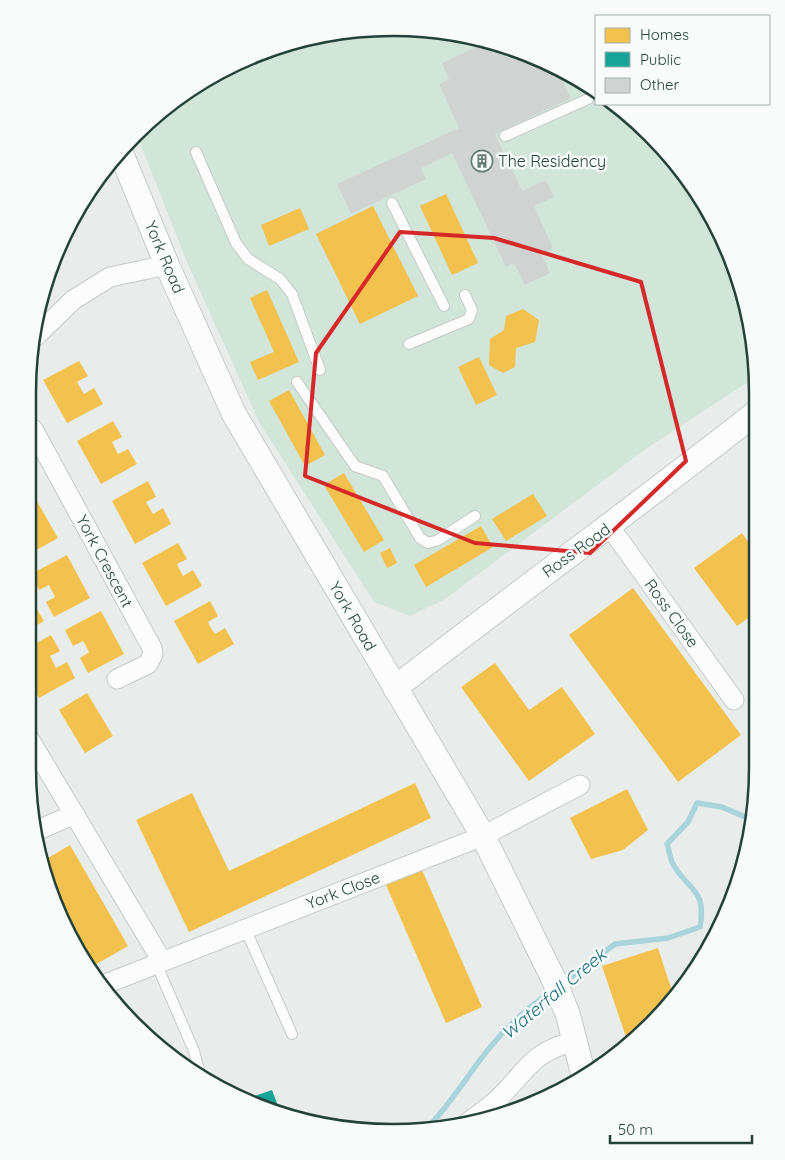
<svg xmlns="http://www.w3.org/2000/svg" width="785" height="1160" font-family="Quicksand,sans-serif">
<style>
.green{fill:#d1e6d8}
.homes{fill:#f2c14e}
.public{fill:#17a398}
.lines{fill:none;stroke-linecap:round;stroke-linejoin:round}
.stream{stroke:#a9d4db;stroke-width:5.5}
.building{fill:#cfd4d2}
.service-casing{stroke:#c5cac8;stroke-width:12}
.minor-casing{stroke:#c5cac8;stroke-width:21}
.tertiary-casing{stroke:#c5cac8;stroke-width:26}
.service{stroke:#fcfcfc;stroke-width:10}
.minor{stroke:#fcfcfc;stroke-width:19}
.tertiary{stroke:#fcfcfc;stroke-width:24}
.marked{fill:none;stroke:#d62828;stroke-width:4;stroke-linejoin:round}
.labels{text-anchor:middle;stroke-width:5;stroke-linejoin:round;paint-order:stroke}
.poi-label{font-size:16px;fill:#24423a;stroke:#f7fbf9;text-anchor:start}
.street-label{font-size:16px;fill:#24423a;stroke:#f7fbf9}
.water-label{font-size:18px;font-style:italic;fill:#1c6f80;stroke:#f7fbf9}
.rim{fill:none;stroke:#24423a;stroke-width:2.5}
</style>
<rect width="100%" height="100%" fill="#e8edeb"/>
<path class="green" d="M392,28l71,6 69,21 63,34 1,15h17l37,30 46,55 34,64 20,68 6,56 -109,71 -202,151 -35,17 -36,-14 -115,-180 -72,-160 -51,-129 53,-44 64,-34 68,-20z"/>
<path class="homes" d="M446,194l32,69 -26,12 -32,-69z
M373,206l45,90 -58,28 -44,-90z
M300,208l9,21 -40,17 -8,-21z
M267,290l32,72 -41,18 -8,-18 24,-10 -24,-54z
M523,309l16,11 -4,22 -19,6 -1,19 -12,6 -14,-8 1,-26 14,-9 2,-14z
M479,357l18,38 -21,10 -18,-38z
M79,361l9,15 -11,6 7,12 10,-6 9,16 -36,19 -24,-43z
M289,390l36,65 -20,11 -36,-65z
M113,421l9,16 -10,5 6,12 10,-5 9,15 -36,20 -24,-43z
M344,473l40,67 -20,12 -40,-67z
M148,481l8,16 -10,5 7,12 10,-6 8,16 -36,20 -23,-43z
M533,494l14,22 -41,25 -14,-22z
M34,496l24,42 -27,15 1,-56z
M481,526l12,21 -67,40 -12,-22z
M742,533l13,19 -1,62 -17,12 -43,-58z
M178,543l9,16 -10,5 6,12 10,-6 9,16 -36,20 -24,-43z
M390,548l7,15 -10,5 -7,-15z
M67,555l23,43 -36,19 -8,-15 9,-5 -6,-12 -10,5 -8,-16z
M633,588l108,147 -63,47 -109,-147z
M210,601l8,15 -10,6 3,6 4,6 10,-6 9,16 -36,20 -24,-43z
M35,606l9,15 -14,8v-20z
M101,611l23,43 -36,19 -8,-15 9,-6 -3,-6 -3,-5 -10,5 -8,-16z
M51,635l9,16 -10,5 6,12 11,-6 8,16 -36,20 -10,-19v-32z
M495,663l34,47 33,-23 33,47 -66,47 -68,-94z
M87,693l26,43 -28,17 -26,-43z
M415,783l16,35 -242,114 -53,-112 56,-27 37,78z
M627,789l21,41 -25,20 -32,9 -21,-41z
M70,845l58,101 -40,23 -41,-84 -4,-24z
M419,863l63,144 -36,16 -63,-145z
M658,948l15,46 -22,31 -23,18 -26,-77z"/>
<path class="public" d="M272,1090l8,21 -27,-6 -14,-8 7,2z"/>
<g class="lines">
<path class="stream" d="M562,984l53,-40 53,-6 32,-11c7,-39 -12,-36 -27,-63 -3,-6 -4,-14 -6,-20l21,-22 9,-19 25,4 23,10h6
M427,1128c25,-25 42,-56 65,-83 17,-21 37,-38 60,-54"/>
</g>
<path class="building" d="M488,42l44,13 30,16 -3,2 12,25 -76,36 27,57 24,-11 8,17 -20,9 19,42 -11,7 8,18 -25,12 -11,-22 -8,4 -54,-114 -31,15 5,11 -75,35 -14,-30 122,-56 -20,-44 10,-5 -7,-16z"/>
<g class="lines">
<g class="service-casing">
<path id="service" d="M505,136l83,-37
M196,152l40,91 12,16 32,20 12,15 28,76
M392,203l52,103
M409,344l60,-25 3,-9 -7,-15
M297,382l58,84 28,10 37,62 8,5 10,-3 37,-24
M245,928l47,106
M156,963l38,88 6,23"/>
</g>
<g class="minor-casing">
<path id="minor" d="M34,338l39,-38 37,-23 57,-12
M33,429l119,219 1,6 -5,10 -31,15
M610,527l124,173
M28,737l134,224
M38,830l37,-16
M103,985l380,-149 97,-51
M465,1125c11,-9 24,-17 34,-27 29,-29 33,-46 76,-57"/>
</g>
<g class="tertiary-casing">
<path id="tertiary" d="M121,153l46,112 67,149 249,422 71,144 14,35 16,62
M395,688c120,-94 243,-182 362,-276"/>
</g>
<use href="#service" class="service"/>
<use href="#minor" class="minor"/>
<use href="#tertiary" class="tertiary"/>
</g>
<path class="marked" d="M400,232l94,6 147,44 45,179 -96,92 -115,-10 -170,-67 11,-123z"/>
<defs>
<g id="building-ring" transform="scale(1.125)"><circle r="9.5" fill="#f7fbf9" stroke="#697e78" stroke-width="1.5"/><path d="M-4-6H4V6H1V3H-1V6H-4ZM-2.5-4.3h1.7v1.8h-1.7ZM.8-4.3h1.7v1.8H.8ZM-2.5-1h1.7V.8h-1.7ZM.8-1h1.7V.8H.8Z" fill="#697e78"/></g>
</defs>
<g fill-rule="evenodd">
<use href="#building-ring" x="482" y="161"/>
</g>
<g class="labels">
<g class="poi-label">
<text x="498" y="167">The Residency</text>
</g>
<g class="street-label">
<text transform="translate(165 257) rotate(67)" y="6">York Road</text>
<text transform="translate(576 550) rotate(-36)" y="6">Ross Road</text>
<text transform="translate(105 561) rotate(62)" y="6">York Crescent</text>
<text transform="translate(672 613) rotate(54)" y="6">Ross Close</text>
<text transform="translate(353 616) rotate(60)" y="6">York Road</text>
<text transform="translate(343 890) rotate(-21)" y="6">York Close</text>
</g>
<g class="water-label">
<text transform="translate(554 994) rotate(-40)" y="6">Waterfall Creek</text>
</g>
</g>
<path d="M0 0H785V1160H0ZM392 36H393A356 356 0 0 1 749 392V768A356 356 0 0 1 393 1124H392A356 356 0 0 1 36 768V392A356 356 0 0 1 392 36Z" fill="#f7fbf9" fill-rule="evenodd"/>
<path class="rim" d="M392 36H393A356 356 0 0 1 749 392V768A356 356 0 0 1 393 1124H392A356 356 0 0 1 36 768V392A356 356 0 0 1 392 36Z"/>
<rect x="595" y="15" width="175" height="90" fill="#f7fbf9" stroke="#a3b1ad"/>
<rect x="605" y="28" width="25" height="15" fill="#f2c14e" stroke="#a3b1ad"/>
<text x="640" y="40" font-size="15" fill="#24423a">Homes</text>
<rect x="605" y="52" width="25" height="15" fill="#17a398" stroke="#a3b1ad"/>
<text x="640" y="65" font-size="15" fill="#24423a">Public</text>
<rect x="605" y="78" width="25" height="15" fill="#cfd4d2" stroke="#a3b1ad"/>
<text x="640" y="90" font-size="15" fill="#24423a">Other</text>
<path d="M610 1135v8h142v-8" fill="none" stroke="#24423a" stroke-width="2.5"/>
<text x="618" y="1135" font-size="15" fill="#24423a" stroke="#f7fbf9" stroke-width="4" paint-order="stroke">50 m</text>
</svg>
